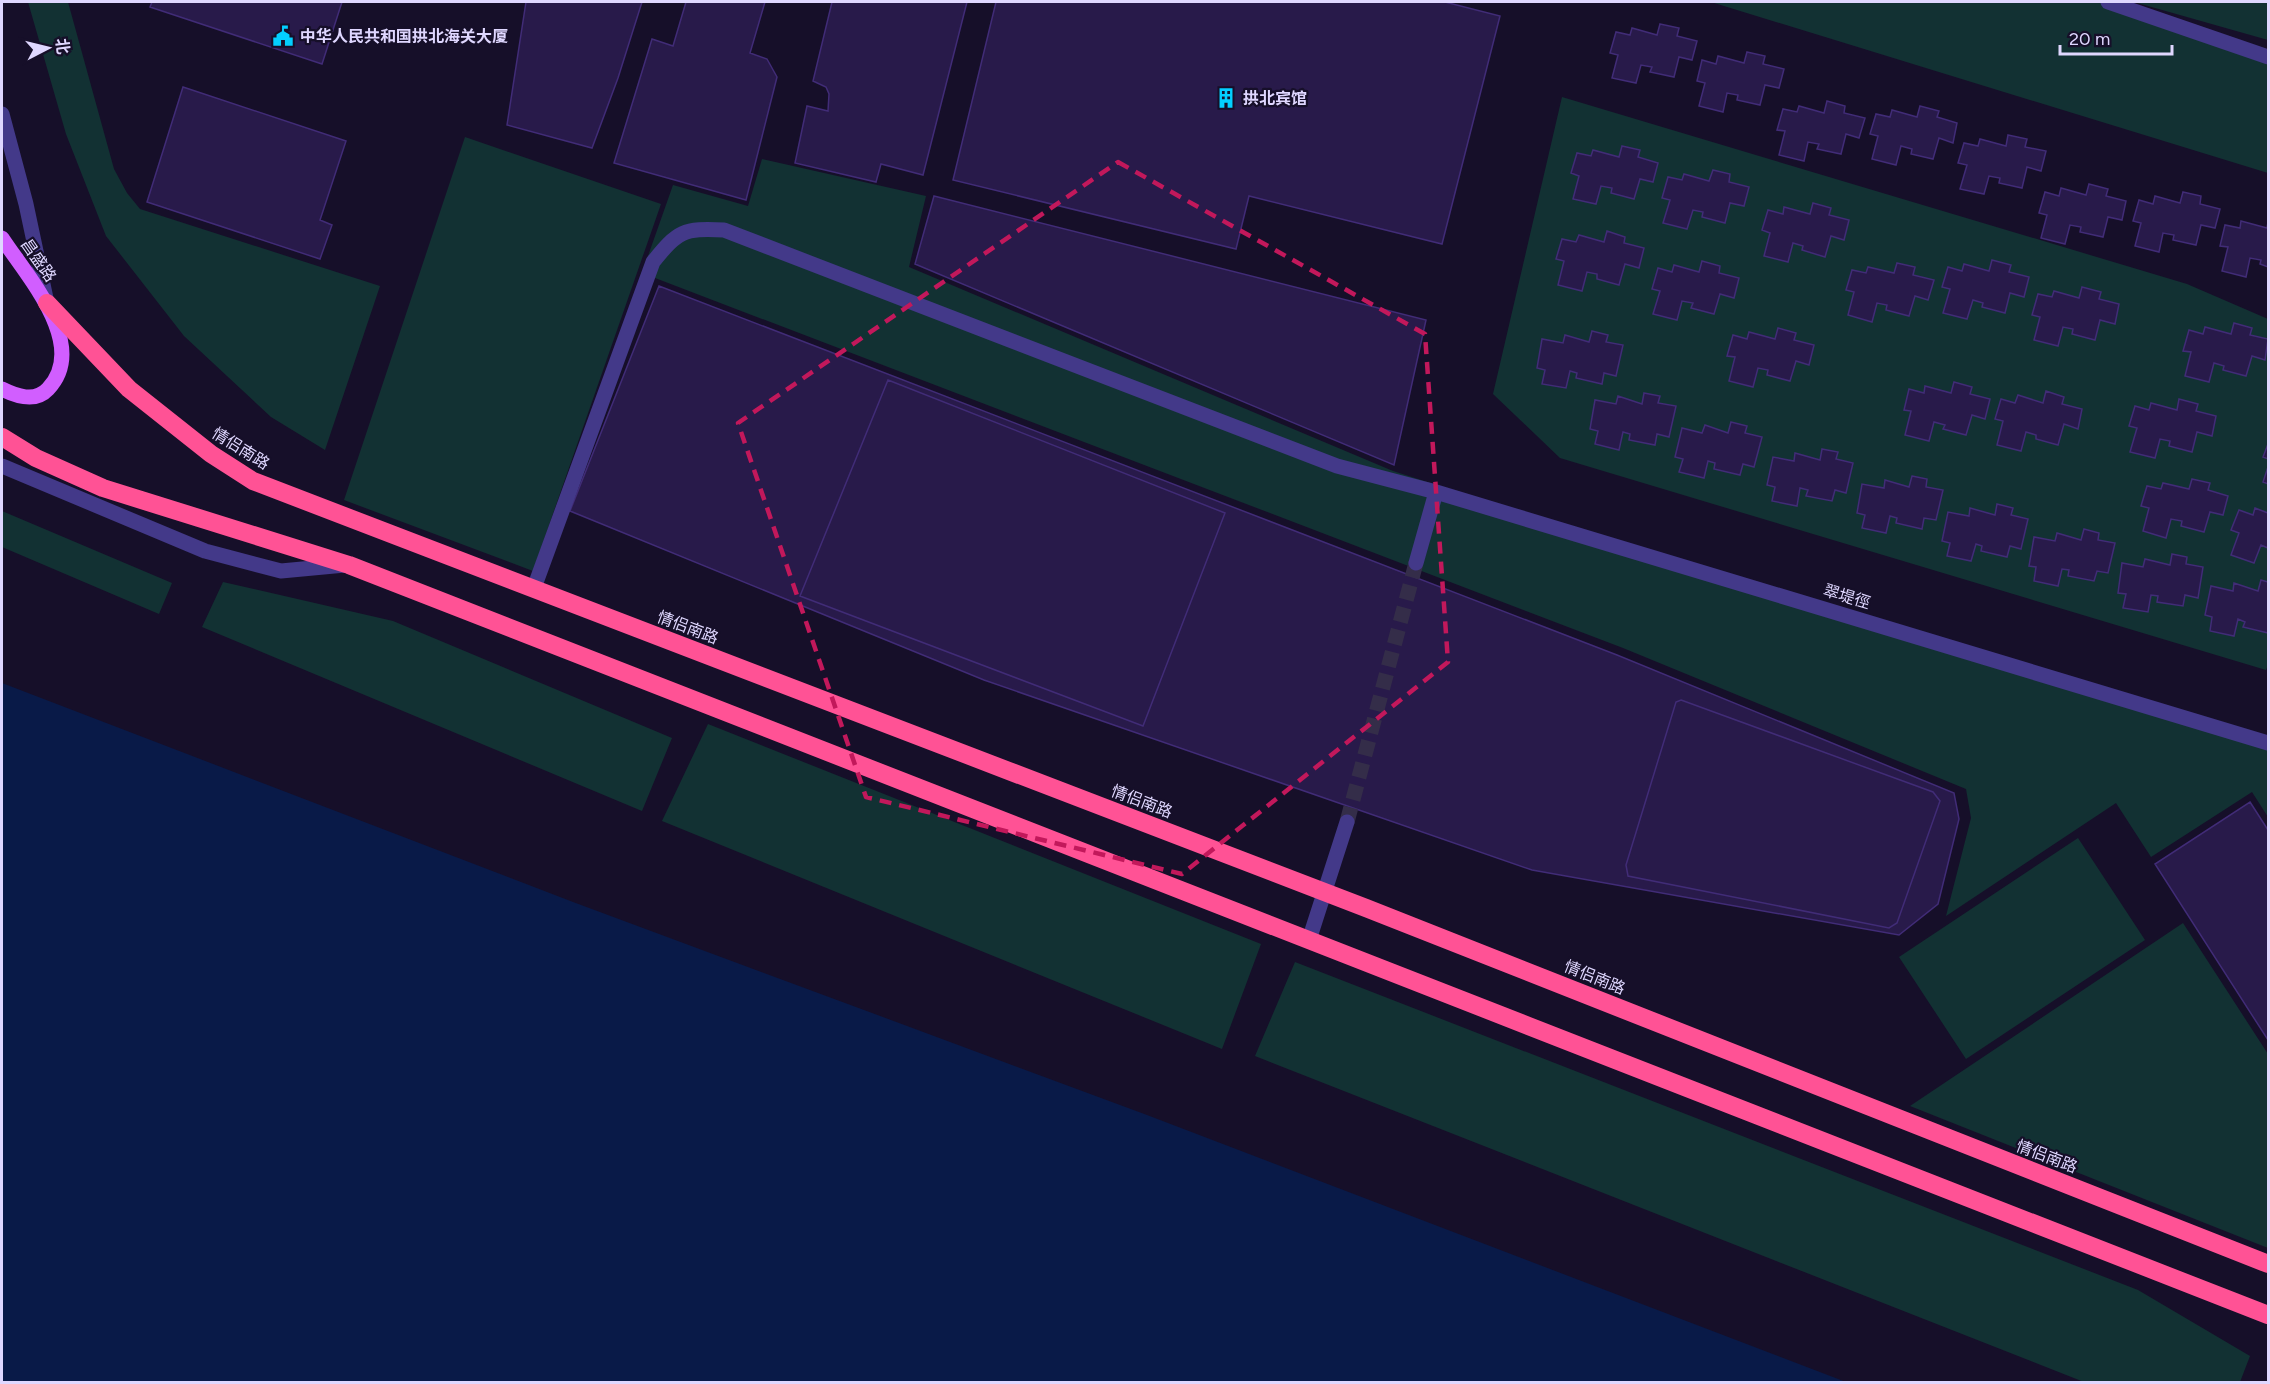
<svg xmlns="http://www.w3.org/2000/svg" width="2270" height="1384" font-family="Figtree,'Noto Sans SC',sans-serif">
<style>
.green{fill:#123133}
.water{fill:#091a48}
.building{fill:#281a4a;stroke:#412c77;stroke-width:1.5}
.lines{fill:none;stroke-linecap:round;stroke-linejoin:round}
.minor-tunnel{stroke:#342d49;stroke-width:15;stroke-dasharray:15 8;stroke-linecap:butt}
.minor{stroke:#433989;stroke-width:15}
.major{stroke:#d15eff;stroke-width:15}
.highway{stroke:#ff5295;stroke-width:18}
.marked{fill:none;stroke:#c2185b;stroke-width:4.5;stroke-dasharray:12 8;stroke-linejoin:round}
.labels{text-anchor:middle;stroke-width:4.5;stroke-linejoin:round;paint-order:stroke}
.poi-label{font-size:16px;font-weight:bold;fill:#dfd7ff;stroke:#160f29;text-anchor:start}
.street-label{font-size:16px;fill:#dfd7ff;stroke:#160f29}
</style>
<rect width="100%" height="100%" fill="#160f29"/>
<path class="green" d="M28,2h40l46,167 13,24 13,16 240,77 -55,164 -54,-33 -87,-81 -78,-100 -40,-102z
M1711,2h400l157,55v116z
M2134,2h134v38z
M1562,97l625,187 81,35v346l-2,5 -706,-212 -67,-64z
M465,137l196,67 -128,367 -189,-71z
M762,159l164,37 -17,71 484,204 875,279v67l-16,-25 -101,65 -35,-54 -170,113 25,-98 -5,-29 -343,-141 -981,-375 31,-88 75,21z
M2,511l170,72 -13,31 -157,-67z
M223,582l170,39 279,117 -30,73 -440,-184z
M708,724l553,220 -39,105 -560,-228z
M2078,838l67,102 -179,119 -67,-102z
M2183,923l85,131v194l-358,-142z
M1295,962l843,328 112,66 -10,26h-156l-829,-326z"/>
<path class="water" d="M2,683l571,219 574,213 699,267h-1844z"/>
<path class="building" d="M152,2h190l-20,62 -172,-57z
M526,2h116l-24,76 -26,70 -85,-23z
M686,2h79l-15,51 17,6 10,18 -31,123 -132,-37 38,-124 21,7z
M832,2h135l-44,173 -42,-11 -5,18 -81,-19 12,-57 21,5 1,-17 -3,-7 -13,-6z
M996,2h449l55,14 -58,228 -193,-48 -13,53 -283,-69z
M1660,24l19,4 -2,8 20,5 -5,19 -13,-3 -5,20 -24,-5 2,-5 -11,-2 -5,18 -24,-5 6,-23 -8,-2 6,-21 14,3 2,-7 25,7z
M1747,52l18,4 -2,8 21,5 -5,19 -14,-3 -5,20 -23,-5 1,-5 -11,-2 -4,19 -24,-6 6,-23 -8,-2 5,-21 14,4 2,-8 26,7z
M183,87l163,54 -26,79 12,5 -12,34 -173,-57z
M1827,101l18,5 -1,7 21,5 -6,20 -13,-4 -5,20 -24,-5 2,-5 -11,-2 -4,19 -25,-6 6,-24 -8,-1 6,-21 14,3 2,-6 25,7z
M1920,106l19,5 -2,6 20,6 -4,20 -14,-5 -6,21 -22,-5 1,-5 -11,-3 -5,19 -24,-6 6,-23 -8,-2 6,-20 14,3 2,-7 25,7z
M2008,135l19,4 -2,8 21,4 -5,20 -14,-4 -5,21 -23,-5 1,-5 -11,-2 -5,18 -24,-5 7,-24 -9,-2 6,-20 14,3 2,-7 26,7z
M1622,146l18,4 -2,7 20,6 -5,19 -13,-3 -6,20 -23,-6 1,-5 -11,-2 -5,18 -23,-5 6,-23 -8,-3 6,-20 14,3 2,-6 26,7z
M1713,170l17,4 -1,8 20,5 -5,19 -14,-3 -5,20 -23,-6 1,-5 -10,-2 -6,19 -24,-6 7,-23 -8,-2 6,-21 14,3 2,-6 25,7z
M2089,184l19,5 -2,7 20,5 -4,19 -14,-3 -5,20 -23,-5 1,-5 -11,-2 -5,19 -24,-6 6,-23 -8,-2 6,-21 14,4 2,-8 25,7z
M2183,192l18,4 -1,8 20,5 -5,19 -14,-3 -5,20 -23,-5 1,-5 -11,-2 -4,19 -24,-6 6,-23 -8,-2 6,-21 14,4 2,-8 25,7z
M934,196l492,124 -32,145 -479,-201z
M1813,203l18,5 -2,7 20,5 -5,20 -13,-4 -6,21 -23,-7 1,-4 -10,-3 -5,19 -24,-6 6,-23 -8,-3 6,-20 15,4 1,-7 26,7z
M2241,221l26,7 1,-6v45l-8,-3 1,-4 -11,-2 -4,19 -24,-6 6,-24 -8,-1 5,-21 15,3z
M1607,231l18,6 -1,6 20,5 -5,20 -14,-4 -6,21 -22,-6v-5l-10,-2 -5,19 -24,-6 6,-24 -8,-2 6,-20 14,3 3,-7 25,7z
M1992,260l19,5 -2,7 20,5 -5,20 -14,-4 -5,20 -23,-6 1,-4 -10,-3 -6,19 -24,-6 7,-24 -8,-2 6,-20 14,4 2,-7 25,7z
M1702,261l18,5 -1,7 20,5 -5,20 -14,-4 -6,20 -23,-6 2,-5 -11,-2 -5,19 -24,-6 7,-23 -8,-2 6,-21 14,4 2,-7 25,7z
M1897,263l18,4 -2,8 21,5 -6,20 -13,-4 -6,20 -23,-6 1,-5 -10,-2 -5,19 -24,-7 6,-23 -8,-2 6,-20 14,3 2,-6 26,6z
M659,286l958,369 337,138 5,26 -21,85 -39,31 -367,-65 -548,-190 -414,-169z
M2082,287l19,5 -2,7 20,5 -4,20 -15,-4 -5,20 -23,-6 1,-5 -10,-2 -5,19 -24,-6 6,-23 -8,-2 6,-21 14,3 2,-6 25,7z
M2234,323l18,5 -2,7 18,4 -3,21 -13,-4 -6,20 -23,-6 1,-4 -10,-3 -5,19 -24,-6 6,-24 -8,-1 6,-21 14,4 2,-7 26,7z
M1778,328l18,5 -2,7 20,5 -5,20 -13,-4 -6,20 -23,-6 1,-5 -10,-2 -5,19 -24,-6 6,-24 -8,-1 6,-21 14,4 2,-7 26,7z
M1592,331l16,4 -2,7 17,3 -7,31 -12,-3 -2,11 -26,-6 1,-5 -7,-2 -4,17 -24,-4 3,-14 -8,-2 5,-29 21,4 2,-8 24,7z
M888,380l337,133 -82,213 -343,-130z
M1954,382l18,5 -2,7 20,5 -5,20 -13,-4 -6,20 -23,-6 2,-4 -11,-3 -5,19 -24,-6 6,-24 -7,-1 5,-21 15,4 1,-7 26,7z
M2046,391l18,6 -2,7 20,5 -4,20 -14,-5 -6,21 -22,-6v-4l-10,-3 -5,19 -24,-6 6,-24 -8,-2 6,-20 14,4 3,-8 25,8z
M1644,393l16,3 -2,7 18,3 -7,31 -12,-3 -2,11 -26,-5 1,-6 -7,-2 -4,18 -24,-6 3,-13 -8,-2 5,-29 21,4 2,-8 24,8z
M2179,399l19,5 -2,7 20,5 -4,20 -15,-4 -5,20 -23,-6 1,-5 -10,-2 -5,19 -25,-6 7,-24 -8,-2 6,-20 14,4 2,-7 26,7z
M1731,422l16,4 -2,7 17,4 -8,30 -11,-3 -3,11 -26,-6 1,-6 -7,-2 -4,17 -25,-6 4,-13 -8,-2 7,-29 20,5 3,-8 23,8z
M2268,444v15l-5,-2z
M1822,449l16,3 -2,7 17,4 -7,30 -11,-3 -3,11 -26,-5 2,-6 -8,-2 -3,18 -25,-5 3,-14 -8,-2 6,-28 21,4 1,-8 25,7z
M2268,467v17l-5,-2z
M1912,476l15,3 -1,8 17,3 -7,30 -12,-2 -2,11 -26,-6 1,-5 -7,-2 -4,17 -24,-5 3,-13 -8,-2 5,-29 22,4 1,-8 24,7z
M2192,479l18,4 -2,7 20,6 -5,19 -13,-3 -6,20 -23,-6 1,-5 -11,-2 -5,19 -23,-7 6,-23 -8,-2 6,-20 14,3 2,-6 26,6z
M1997,504l16,4 -2,7 17,4 -7,30 -11,-3 -3,11 -26,-6 1,-5 -6,-2 -5,17 -24,-5 3,-13 -8,-2 6,-29 21,4 1,-8 25,7z
M2255,508l13,5v35l-7,-3 -7,18 -23,-8 8,-22 -8,-3 8,-20 14,5z
M2084,529l15,4 -1,7 17,3 -7,30 -11,-2 -3,10 -26,-5 1,-6 -7,-1 -4,17 -24,-5 2,-14 -7,-1 5,-29 21,4 2,-8 24,7z
M2172,554l15,3 -1,7 17,3 -5,31 -13,-3 -2,11 -26,-4 1,-6 -7,-1 -3,17 -25,-4 3,-14 -8,-1 4,-30 21,4 2,-8 25,6z
M2261,580l7,2v51l-25,-6 2,-5 -7,-3 -4,17 -24,-5 2,-14 -7,-2 6,-29 22,5 1,-8 24,8z
M1681,700l252,92 7,9 -43,122 -8,5 -261,-52 -2,-11 50,-163z
M2250,802l18,28v210l-113,-176z"/>
<g class="lines">
<path class="minor-tunnel" d="M1347,822l69,-259"/>
<path class="minor" d="M2108,2l160,55
M2,114l24,90 21,99
M2,466l203,85 76,20 64,-6
M1416,563l20,-71
M534,588l119,-326c25,-31 30,-34 71,-32l613,236 99,26 832,251
M1309,940l38,-118"/>
<path class="major" d="M2,238c24,37 88,107 46,151 -13,14 -32,7 -46,0"/>
<path class="highway" d="M47,303l82,86 82,65 42,27 1113,427 902,356
M2,437l34,21 67,30 246,77 1919,750"/>
</g>
<path class="marked" d="M1118,162l307,172 23,328 -266,212 -316,-77 -128,-374z"/>
<defs>
<g id="civic-bare" transform="scale(1.62)"><path d="M-.6-6.5H3V-4.5H.6V-3L4-1V1h2V6H-6V1h2V-1L-.6-3ZM-1.2 2.5V6h2.4V2.5Z" fill="#03cfff" stroke="#160f29" stroke-width="2.5" paint-order="stroke"/></g>
<g id="building-bare" transform="scale(1.62)"><path d="M-4-6H4V6H1V3H-1V6H-4ZM-2.5-4.3h1.7v1.8h-1.7ZM.8-4.3h1.7v1.8H.8ZM-2.5-1h1.7V.8h-1.7ZM.8-1h1.7V.8H.8Z" fill="#03cfff" stroke="#160f29" stroke-width="2.5" paint-order="stroke"/></g>
</defs>
<g fill-rule="evenodd">
<use href="#civic-bare" x="283" y="36"/>
<use href="#building-bare" x="1226" y="98"/>
</g>
<g class="labels">
<g class="poi-label">
<text x="300" y="42">中华人民共和国拱北海关大厦</text>
<text x="1243" y="104">拱北宾馆</text>
</g>
<g class="street-label">
<text transform="translate(39 260) rotate(55)" y="6">昌盛路</text>
<text transform="translate(241 448) rotate(32)" y="6">情侣南路</text>
<text transform="translate(1847 596) rotate(17)" y="6">翠堤徑</text>
<text transform="translate(688 627) rotate(21)" y="6">情侣南路</text>
<text transform="translate(1142 801) rotate(21)" y="6">情侣南路</text>
<text transform="translate(1595 977) rotate(22)" y="6">情侣南路</text>
<text transform="translate(2047 1156) rotate(21)" y="6">情侣南路</text>
</g>
</g>
<rect width="2270" height="1384" fill="none" stroke="#dfd7ff" stroke-width="6"/>
<g transform="translate(48 48) rotate(83)" stroke="#160f29" stroke-width="4.5" paint-order="stroke">
<path d="M0-4.5L10 22L0 15L-10 22Z" fill="#dfd7ff"/>
<text y="-9" font-size="16" font-weight="bold" text-anchor="middle" fill="#dfd7ff">北</text>
</g>
<path d="M2060 45v9h112v-9" fill="none" stroke="#dfd7ff" stroke-width="3"/>
<text x="2069" y="45" font-size="18" fill="#dfd7ff" stroke="#160f29" stroke-width="4.5" paint-order="stroke">20 m</text>
</svg>
